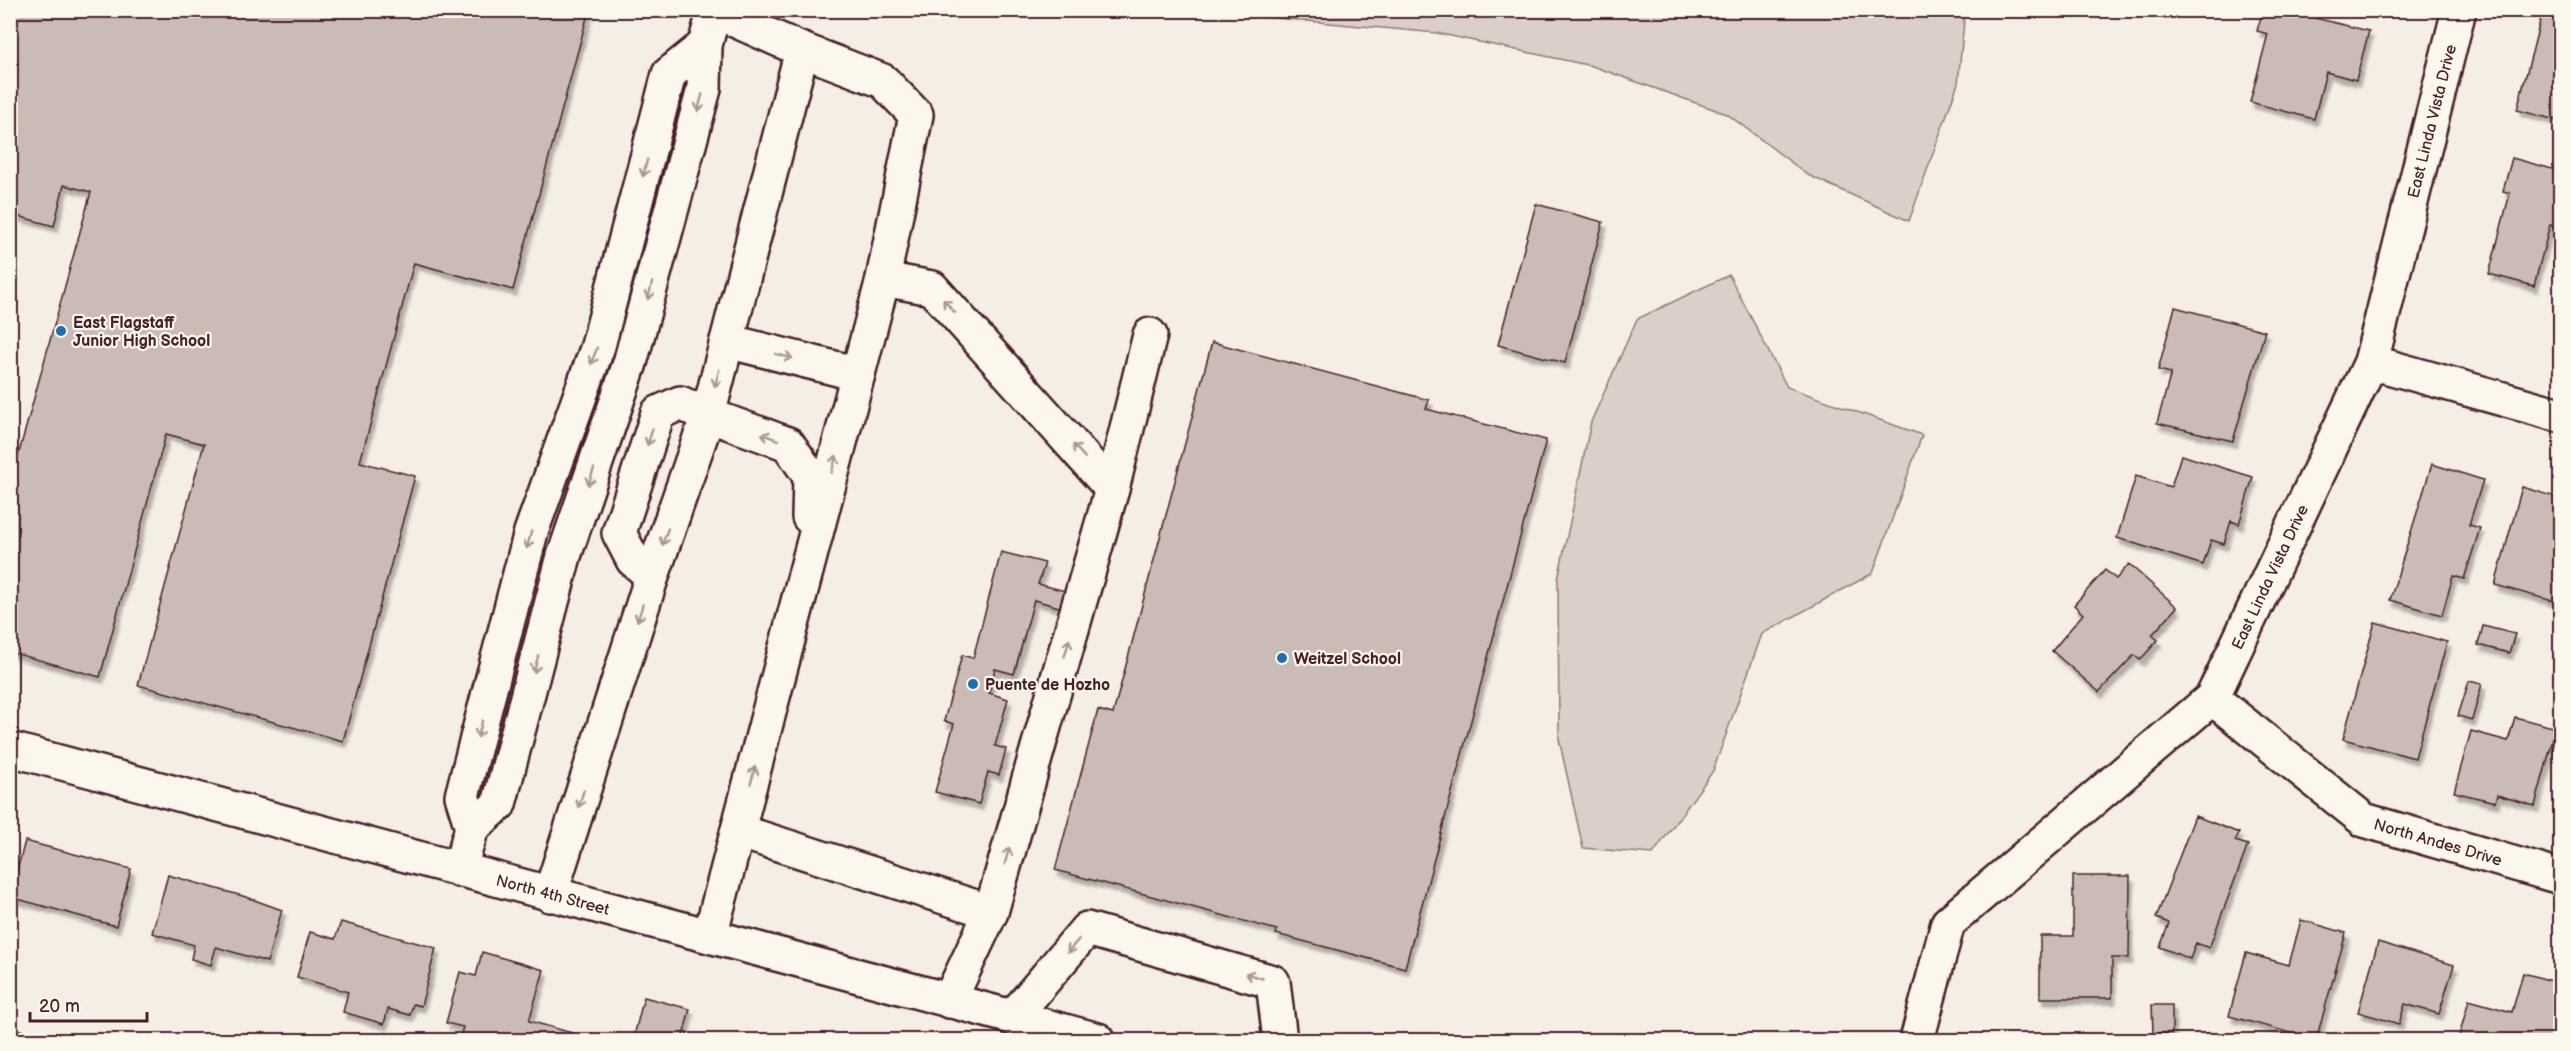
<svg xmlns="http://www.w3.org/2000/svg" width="2571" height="1051" font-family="'Balsamiq Sans',sans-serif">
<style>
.green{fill:#dbd0c9;stroke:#92787a;stroke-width:1.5}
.building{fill:#cabbb6;stroke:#4a1f2b;stroke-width:1.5;filter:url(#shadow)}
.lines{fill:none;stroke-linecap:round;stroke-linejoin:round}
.minor-casing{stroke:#4a1f2b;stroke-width:38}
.minor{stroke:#fbf7ec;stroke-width:33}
.oneway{stroke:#ab9695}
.poi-dot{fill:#1f6fb2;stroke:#fbf7ec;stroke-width:2}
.labels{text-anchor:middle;stroke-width:4.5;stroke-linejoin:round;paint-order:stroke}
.street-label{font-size:16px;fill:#4a1f2b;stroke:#fbf7ec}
.poi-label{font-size:16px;font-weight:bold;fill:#4a1f2b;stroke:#fbf7ec;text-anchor:start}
</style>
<defs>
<filter id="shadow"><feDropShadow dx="3.5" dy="6" stdDeviation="1.5" flood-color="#0004"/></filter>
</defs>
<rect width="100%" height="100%" fill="#f4eee4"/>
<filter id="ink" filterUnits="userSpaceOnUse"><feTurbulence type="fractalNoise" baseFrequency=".0167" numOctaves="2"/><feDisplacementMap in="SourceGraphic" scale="12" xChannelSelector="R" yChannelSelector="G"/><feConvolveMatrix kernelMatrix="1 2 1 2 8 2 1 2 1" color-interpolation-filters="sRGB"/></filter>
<g filter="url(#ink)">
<path class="green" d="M1232,11h733l-7,72 -49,138 -101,-46 -81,-61 -135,-48 -155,-33 -173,-16z
M1729,275l58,112 135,48 -49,138 -111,61 -49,137 -60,83 -70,-6 -24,-109 -1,-160 33,-157 46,-103z"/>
<path class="building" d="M10,10h579l-76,280 -99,-27 -54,199 55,14 -72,265 -205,-56 66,-241 -38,-10 -66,243 -90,-25v-167l81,-293 -27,-7 -10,41 -44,-12z
M2263,10h19l87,21 -13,49 -30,-8 -12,47 -64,-17 18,-68 -11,-3z
M2543,10h17v111l-43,-11z
M2512,158l48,13v57l-10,-3 -16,61 -45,-12 21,-81 -7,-2z
M1536,204l67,18 -38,141 -67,-18z
M2175,307l90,24 -32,110 -76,-18 14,-50 -13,-3z
M1212,342l217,58 -3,9 120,31 -141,528 -129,-34 1,-4 -222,-60 43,-160 15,4z
M2181,455l72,22 -14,47 -8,-3 -7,23 -13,-4 -8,25 -86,-27 19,-62 35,11z
M2432,464l51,16 -14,45 11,3 -16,51 -11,-3 -11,39 -52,-15z
M2522,487l38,11v105l-65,-18z
M1001,552l44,11 -7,21 35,9 -4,17 -35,-10 -20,74 -19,-5 -6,24 19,6 -13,47 11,3 -7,26 -11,-3 -9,32 -44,-12 19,-68 -10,-3 18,-66 11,3z
M2129,564l48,43 -25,28 6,5 -18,20 -6,-5 -35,37 -47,-41 31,-37 -9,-9 31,-35 11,9z
M2375,622l72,20 -32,116 -72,-19z
M2483,626l32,8 -6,19 -31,-8z
M2469,681l13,3 -10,36 -14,-4z
M2515,717l41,11 -21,78 -38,-11 -2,7 -41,-10 17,-61 37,10z
M2195,816l44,17 -4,8 13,4 -39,103 -13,-5 -6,16 -30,-12 9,-24 -13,-5z
M25,841l106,28 -15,57 -106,-29z
M168,875l78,22 36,13 -15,52 -51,-15 -5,18 -20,-6 3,-14 -42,-12z
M2073,876h57l-1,82h-17v40h-72v-62h33z
M2301,920l45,13 -30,107 -87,-24 17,-63 43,12z
M341,922l95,26 -15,58 -8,-2 -3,11 -22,-6 -4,15 -41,-12 5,-20 -51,-15 13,-45 25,7z
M2378,942l76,23 -15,49 -34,-10 -6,20 -41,-12z
M482,952l62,18 -15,51 47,13 -2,6h-115l4,-13 -17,-4 14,-51 16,4z
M2523,973l37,10v33l-6,24h-96l11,-40 43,12z
M644,997l46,12 -8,31h-49z
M2152,1005h20v28h-19z
M10,1027l29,9 -1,4h-28z
M386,1033l25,7h-28z"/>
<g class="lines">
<g class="minor-casing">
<g id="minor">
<path d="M883,279l49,9 180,201 -121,423 -42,89"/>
<path d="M727,341l131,33"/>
<path d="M2371,362l189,53"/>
<path d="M1112,489l38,-154"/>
<path d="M652,576l56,-161 80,29 22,32 -1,41"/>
<path id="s1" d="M2212,698l152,122 196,57"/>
<path id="s2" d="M10,749l1088,291"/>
<path d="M472,828l-10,-32 69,-264 67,-186 71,-272 36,-29"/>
<path d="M738,831l253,81"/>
<path d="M459,870l13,-42 27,-24 65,-248 66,-193 74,-274 1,-44 9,-33"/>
<path d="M550,895l102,-319 -19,-16 -14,-27 39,-120 22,-10 28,12 94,-365"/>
<path d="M710,936l173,-657 33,-164 -33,-34 -81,-31 -90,-40"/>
<path d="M1012,1018l75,-89 186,53 7,58"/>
<path id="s3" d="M1917,1040l31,-117 264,-225 159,-336 88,-352"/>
</g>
</g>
<use href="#minor" class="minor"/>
</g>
<defs><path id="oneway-shaft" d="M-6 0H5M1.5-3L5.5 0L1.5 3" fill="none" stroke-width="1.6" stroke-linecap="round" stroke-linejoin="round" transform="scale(1.5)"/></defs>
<g class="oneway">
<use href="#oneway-shaft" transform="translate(700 103) rotate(105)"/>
<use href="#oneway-shaft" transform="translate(645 168) rotate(105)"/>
<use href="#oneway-shaft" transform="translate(650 291) rotate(105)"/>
<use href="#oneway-shaft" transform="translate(949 306) rotate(-132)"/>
<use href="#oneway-shaft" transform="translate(594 356) rotate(110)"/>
<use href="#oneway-shaft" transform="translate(784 356) rotate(14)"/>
<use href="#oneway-shaft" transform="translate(717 378) rotate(105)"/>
<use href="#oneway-shaft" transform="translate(650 437) rotate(108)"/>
<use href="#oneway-shaft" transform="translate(770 437) rotate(-159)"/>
<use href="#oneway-shaft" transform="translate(1079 451) rotate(-132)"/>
<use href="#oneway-shaft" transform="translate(834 464) rotate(-75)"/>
<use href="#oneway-shaft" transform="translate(591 477) rotate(109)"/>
<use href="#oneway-shaft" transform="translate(665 537) rotate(109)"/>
<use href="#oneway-shaft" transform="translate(529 540) rotate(105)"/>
<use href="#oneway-shaft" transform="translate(640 613) rotate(108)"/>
<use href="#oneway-shaft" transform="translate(1067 648) rotate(-74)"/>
<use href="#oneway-shaft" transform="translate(536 664) rotate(105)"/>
<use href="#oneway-shaft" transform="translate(480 729) rotate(105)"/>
<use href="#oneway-shaft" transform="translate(753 775) rotate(-75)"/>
<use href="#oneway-shaft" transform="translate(581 799) rotate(108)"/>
<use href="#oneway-shaft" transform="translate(1007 856) rotate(-74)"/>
<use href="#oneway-shaft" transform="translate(1073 946) rotate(130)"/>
<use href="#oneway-shaft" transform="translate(1254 976) rotate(-164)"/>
</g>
</g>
<g class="poi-dot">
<circle cx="61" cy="331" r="6"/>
<circle cx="1282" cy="658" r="6"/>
<circle cx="973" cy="684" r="6"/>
</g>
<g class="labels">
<g class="street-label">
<text dy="6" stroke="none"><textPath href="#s3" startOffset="1088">East Linda Vista Drive</textPath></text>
<text dy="6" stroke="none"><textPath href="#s3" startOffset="602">East Linda Vista Drive</textPath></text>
<text dy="6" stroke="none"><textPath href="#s1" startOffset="272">North Andes Drive</textPath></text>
<text dy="6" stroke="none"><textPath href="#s2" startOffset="562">North 4th Street</textPath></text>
</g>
<g class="poi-label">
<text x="73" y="328">East Flagstaff<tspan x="73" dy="18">Junior High School</tspan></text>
<text x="1294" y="664">Weitzel School</text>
<text x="985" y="690">Puente de Hozho</text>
</g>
</g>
<rect width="2571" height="1051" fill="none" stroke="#fbf7ec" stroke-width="36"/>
<rect x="18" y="18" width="2535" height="1015" fill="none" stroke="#4a1f2b" stroke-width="2" filter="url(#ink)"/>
<path d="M30 1012v9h117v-9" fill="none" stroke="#4a1f2b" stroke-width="3"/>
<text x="39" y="1012" font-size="18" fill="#4a1f2b" stroke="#fbf7ec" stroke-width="4.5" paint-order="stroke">20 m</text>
</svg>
